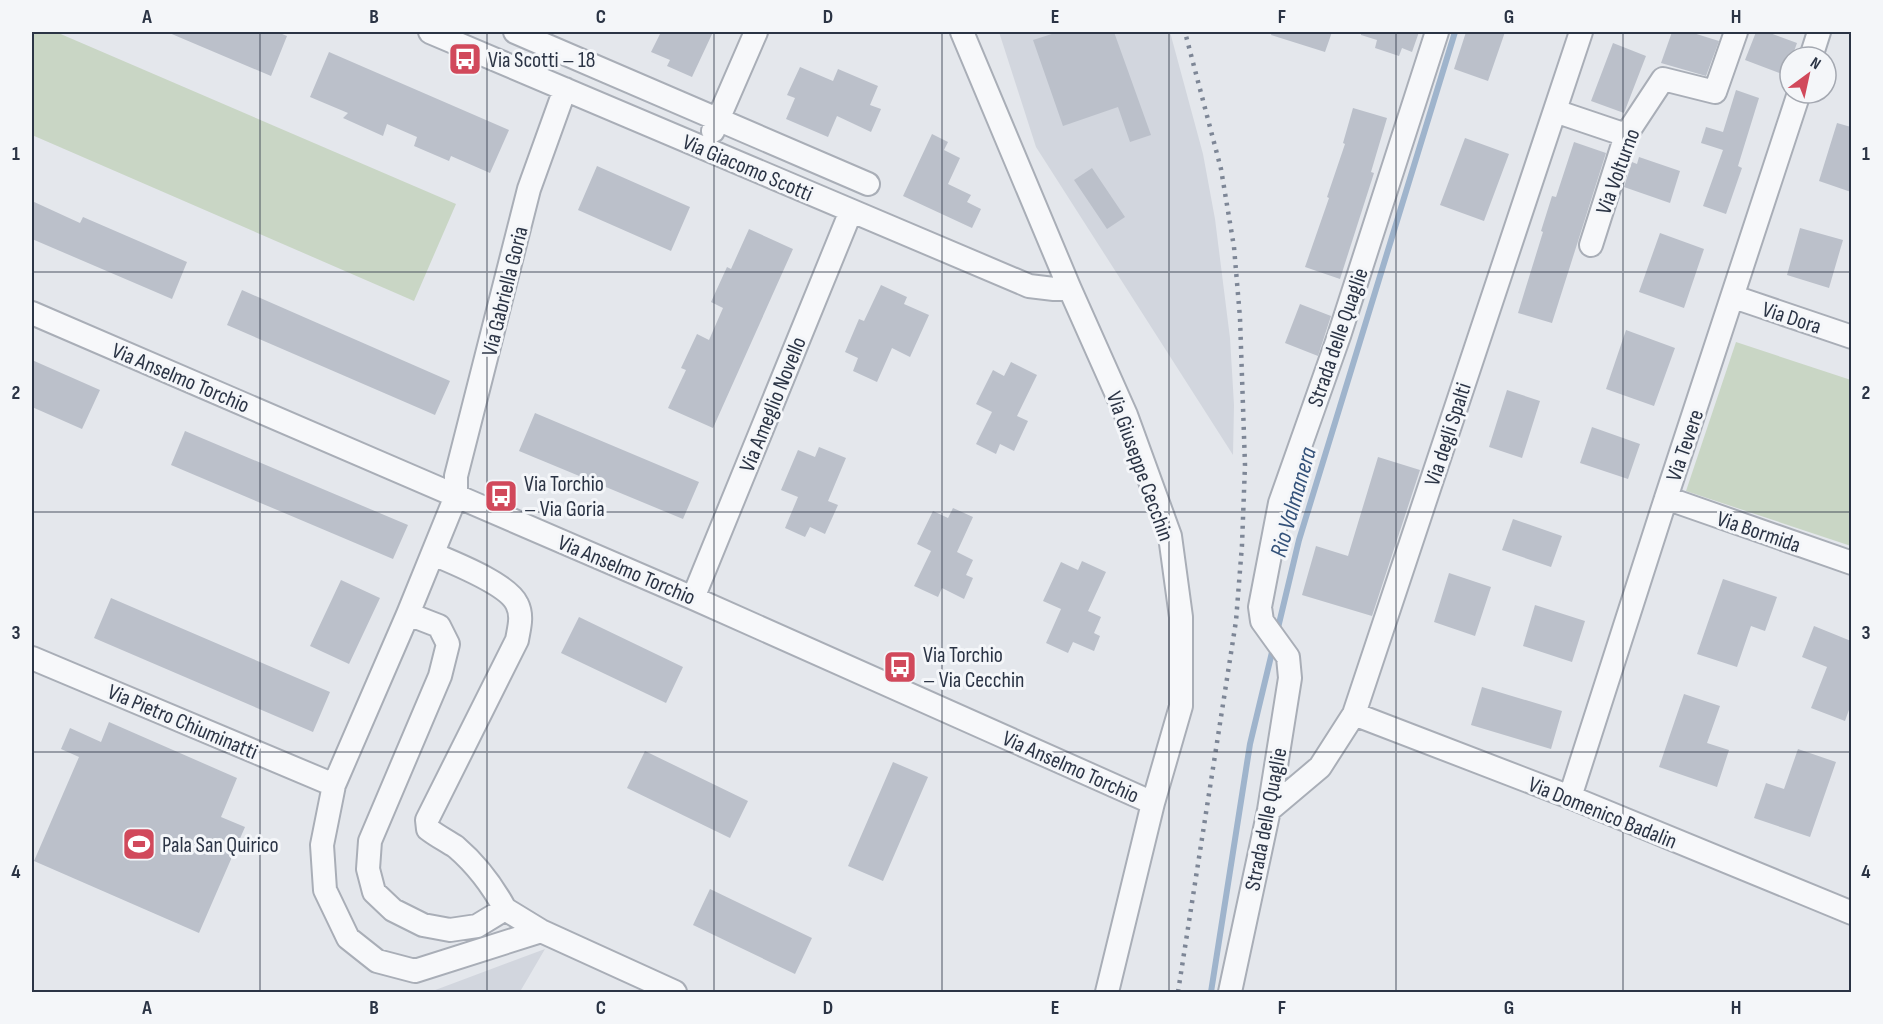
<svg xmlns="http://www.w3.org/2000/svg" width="1883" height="1024" font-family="'Sofia Sans Condensed',sans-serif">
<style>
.built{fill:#d2d6de}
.green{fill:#c9d6c5}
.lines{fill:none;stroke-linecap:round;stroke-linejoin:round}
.stream{stroke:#9fb4cc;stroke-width:6}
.building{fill:#bbc0ca}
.minor-casing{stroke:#a9aeb7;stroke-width:26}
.minor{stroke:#f7f8fa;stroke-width:22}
.rail{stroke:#7d8696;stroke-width:4.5;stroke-dasharray:3 6;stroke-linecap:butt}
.grid{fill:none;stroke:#2b3445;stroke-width:1.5;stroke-opacity:0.55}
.labels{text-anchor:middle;stroke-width:6;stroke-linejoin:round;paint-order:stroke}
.poi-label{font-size:22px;fill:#2b3445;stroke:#f4f6f9;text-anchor:start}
.street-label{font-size:22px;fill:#2b3445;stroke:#f4f6f9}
.water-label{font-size:24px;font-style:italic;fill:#34527a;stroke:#f4f6f9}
.neatline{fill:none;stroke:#2b3445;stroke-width:2}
.grid-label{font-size:20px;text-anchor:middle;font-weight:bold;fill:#2b3445}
</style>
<rect width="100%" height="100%" fill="#e4e7ec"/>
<path class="built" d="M999,32h171l33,122 12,65 15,119 4,67 -1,50 -197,-308z
M545,949l-24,41 5,2h-96z"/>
<path class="green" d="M32,32h24l400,172 -42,97 -382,-166z
M1736,342l115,38v166l-165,-55z"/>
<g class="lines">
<path class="stream" d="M1277,632l22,-92 156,-508
M1211,992l39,-248 23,-96"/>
</g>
<path class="building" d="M167,32h110l10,4 -16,40z
M661,32h52l-21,45 -25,-11 3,-6 -19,-8z
M1058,32h56l37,103 -21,7 -12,-35 -55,19 -30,-86z
M1272,32h60l-7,20 -54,-17z
M1361,32h58l-7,20 -10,-4 -3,8 -24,-8 2,-8 -16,-5z
M1466,32h39l-17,49 -34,-12z
M1672,32h18l29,9 -13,35 -45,-13z
M1756,32h11l30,11 -5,14h-2l-5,18 -40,-15z
M1613,43l33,13 -22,57 -33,-12z
M329,52l180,78 -19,43 -39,-17 -2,5 -35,-15 3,-9 -30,-13 -4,12 -40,-18 5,-5 -38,-16z
M800,67l33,14 5,-12 40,17 -8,19 11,4 -10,23 -34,-16 -9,21 -42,-18 9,-21 -8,-3z
M1736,90l23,8 -21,68 4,2 -16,46 -23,-8 20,-56 -22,-7 5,-16 17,5z
M1353,108l34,10 -16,54 3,1 -34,106 -35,-12 24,-69 -2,-1 18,-53 -2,-1z
M1837,123l14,4v65l-32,-11z
M932,134l16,8 -4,8 16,8 -12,26 23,11 -4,7 14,7 -9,19 -69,-32z
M1465,138l44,16 -25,67 -44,-16z
M1574,142l32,11 -54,170 -34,-10 25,-81 -2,-1 11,-35 4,1z
M1639,157l41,14 -10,32 -46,-16 8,-25 5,2z
M597,166l93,41 -19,44 -93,-41z
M1092,168l33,49 -18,12 -33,-49z
M32,201l48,22 3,-6 104,45 -15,37 -140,-60z
M1800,228l43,12 -14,48 -42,-13z
M749,229l44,20 -80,179 -45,-20 18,-38 -5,-2 16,-34 12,6 14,-32 -12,-6 16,-35 4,2z
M1660,233l44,16 -20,59 -45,-16z
M881,285l26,12 -3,7 25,11 -19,42 -18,-9 -15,34 -24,-11 5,-13 -13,-6 14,-33 5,2z
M242,290l208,91 -15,34 -208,-90z
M1300,304l31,12 -13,40 -33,-13z
M1626,330l49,18 -21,58 -48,-17z
M32,360l68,30 -18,39 -50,-22z
M1011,362l26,13 -20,41 11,5 -14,30 -14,-7 -4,10 -20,-10 16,-32 -16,-8 17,-34 11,6z
M1507,390l33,11 -18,57 -33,-11z
M535,413l164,69 -16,37 -164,-68z
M1592,427l48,17 -12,35 -48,-16z
M185,431l223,94 -15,34 -222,-94z
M819,447l27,11 -18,43 10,4 -13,29 -15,-7 -5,10 -20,-9 13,-31 -17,-7 17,-40 17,7z
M1378,457l42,13 -48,146 -70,-21 14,-49 32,10z
M953,508l20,9 -16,35 16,8 -7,15 7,3 -9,21 -22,-11 -4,9 -24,-11 17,-35 -14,-7 16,-33 15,7z
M1513,519l49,17 -11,31 -49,-17z
M1082,561l24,11 -18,39 13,6 -7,16 6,3 -6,15 -21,-9 -5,11 -22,-10 15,-34 -18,-8 18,-39 17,8z
M1449,573l42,14 -16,49 -41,-14z
M1723,579l54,18 -12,34 -14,-5 -14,41 -40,-13z
M341,580l39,18 -31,66 -39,-18z
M111,598l219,94 -17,40 -219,-94z
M1535,605l50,16 -13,41 -49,-16z
M579,617l104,50 -17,36 -105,-50z
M1814,626l37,15v63l-6,17 -34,-13 16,-41 -25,-10z
M1482,687l80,24 -11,38 -80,-24z
M1684,694l36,12 -13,37 22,7 -12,37 -58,-20z
M109,722l128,56 -16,39 24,10 -46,106 -165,-72 45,-104 -18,-8 9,-21 31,14z
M1798,749l38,13 -26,75 -56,-19 12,-35 18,6z
M645,751l103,50 -18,37 -103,-50z
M893,762l35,15 -45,104 -35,-15z
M710,889l102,49 -17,36 -102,-49z"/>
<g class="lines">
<g class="minor-casing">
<path id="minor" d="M430,32l599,254 25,3 15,-2
M515,32l353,152
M962,32l107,255 57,128 44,121 11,81v89l-28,97 -46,189
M1811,57l8,-25
M1555,111l71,24
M713,131l43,-99
M1591,245l35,-110 37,-56 52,13 21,-60
M1734,297l118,40
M32,313l661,285 460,205
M1666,498l186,65
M693,598l158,-387
M408,614l31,12 9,18 -8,32 -70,165 -2,28 6,23 19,18 30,15 27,5 27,-4 28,-17c-13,-24 -28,-44 -49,-62 -9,-6 -19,-11 -28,-18l-1,-9 90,-180c2,-12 6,-24 0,-36 -9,-20 -63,-41 -84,-50
M32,658l302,127
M1354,714l216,83 282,116
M1570,797l96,-299 133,-405
M1269,810l51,-43 34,-53 227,-682
M505,909l36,22 134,61
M541,931l-126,40 -38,-10 -29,-23 -23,-48 -3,-45 12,-60 74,-171 48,-118v-20l73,-287 36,-100
M1230,992l39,-182 21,-132 -2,-21 -26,-36 -2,-14 20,-104 59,-167 98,-304"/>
</g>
<use href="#minor" class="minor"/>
<path class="rail" d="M1178,992l58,-371 6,-76 3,-80 -5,-147 -6,-71 -13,-78 -36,-137"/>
</g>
<path class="grid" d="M260,32v960M487,32v960M714,32v960M942,32v960M1169,32v960M1396,32v960M1623,32v960M32,272h1820M32,512h1820M32,752h1820"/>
<defs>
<g id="bus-square" transform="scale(1.725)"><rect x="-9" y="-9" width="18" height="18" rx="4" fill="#d1495b" stroke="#f4f6f9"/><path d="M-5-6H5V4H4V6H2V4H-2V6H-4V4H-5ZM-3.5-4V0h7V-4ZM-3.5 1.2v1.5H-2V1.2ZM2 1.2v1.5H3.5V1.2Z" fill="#fff"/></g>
<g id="stadium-square" transform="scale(1.725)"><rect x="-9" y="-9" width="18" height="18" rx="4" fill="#d1495b" stroke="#f4f6f9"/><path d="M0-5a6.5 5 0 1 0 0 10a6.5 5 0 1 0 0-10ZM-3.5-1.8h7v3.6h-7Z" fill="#fff"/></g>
</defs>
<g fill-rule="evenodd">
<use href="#bus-square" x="465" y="59"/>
<use href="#bus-square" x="501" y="496"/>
<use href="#bus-square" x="900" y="667"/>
<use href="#stadium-square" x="139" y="844"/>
</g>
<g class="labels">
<g class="poi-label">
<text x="488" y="67">Via Scotti – 18</text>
<text x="524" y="491">Via Torchio<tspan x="524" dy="25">– Via Goria</tspan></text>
<text x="923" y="662">Via Torchio<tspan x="923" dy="25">– Via Cecchin</tspan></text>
<text x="162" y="852">Pala San Quirico</text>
</g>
<g class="street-label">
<text transform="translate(748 167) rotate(23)" y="8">Via Giacomo Scotti</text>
<text transform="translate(1617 171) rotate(-70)" y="8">Via Volturno</text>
<text transform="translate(504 291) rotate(-76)" y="8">Via Gabriella Goria</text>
<text transform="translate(1792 317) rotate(18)" y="8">Via Dora</text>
<text transform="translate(1337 337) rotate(-71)" y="8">Strada delle Quaglie</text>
<text transform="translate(181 377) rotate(23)" y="8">Via Anselmo Torchio</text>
<text transform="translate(772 404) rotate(-68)" y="8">Via Ameglio Novello</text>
<text transform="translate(1447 434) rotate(-72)" y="8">Via degli Spalti</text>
<text transform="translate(1684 445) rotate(-71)" y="8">Via Tevere</text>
<text transform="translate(1141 466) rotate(70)" y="8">Via Giuseppe Cecchin</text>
<text transform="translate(1759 531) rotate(19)" y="8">Via Bormida</text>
<text transform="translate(627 569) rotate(23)" y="8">Via Anselmo Torchio</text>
<text transform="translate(183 721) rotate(23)" y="8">Via Pietro Chiuminatti</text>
<text transform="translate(1071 766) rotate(24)" y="8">Via Anselmo Torchio</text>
<text transform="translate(1603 812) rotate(22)" y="8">Via Domenico Badalin</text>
<text transform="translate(1265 819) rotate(-79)" y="8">Strada delle Quaglie</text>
</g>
<g class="water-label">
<text transform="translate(1293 502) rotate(-74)" y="8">Rio Valmanera</text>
</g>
</g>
<rect width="1883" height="1024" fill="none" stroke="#f4f6f9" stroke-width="66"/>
<g transform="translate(1808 75) rotate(33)"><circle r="28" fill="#f4f6f9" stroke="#a4a8b1" stroke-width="1.5"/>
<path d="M0-4.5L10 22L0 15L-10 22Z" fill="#d1495b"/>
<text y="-9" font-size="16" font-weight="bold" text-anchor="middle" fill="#2b3445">N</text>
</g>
<rect x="33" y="33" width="1817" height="958" class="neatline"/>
<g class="grid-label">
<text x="147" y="23">A</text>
<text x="374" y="23">B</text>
<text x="601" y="23">C</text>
<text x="828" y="23">D</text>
<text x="1055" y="23">E</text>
<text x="1282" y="23">F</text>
<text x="1509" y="23">G</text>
<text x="1736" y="23">H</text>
<text x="16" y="160">1</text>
<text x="1866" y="160">1</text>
<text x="16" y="399">2</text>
<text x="1866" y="399">2</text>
<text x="16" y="639">3</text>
<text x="1866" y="639">3</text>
<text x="16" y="878">4</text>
<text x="1866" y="878">4</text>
<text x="147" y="1014">A</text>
<text x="374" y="1014">B</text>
<text x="601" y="1014">C</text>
<text x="828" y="1014">D</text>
<text x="1055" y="1014">E</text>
<text x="1282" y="1014">F</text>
<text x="1509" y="1014">G</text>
<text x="1736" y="1014">H</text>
</g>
</svg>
